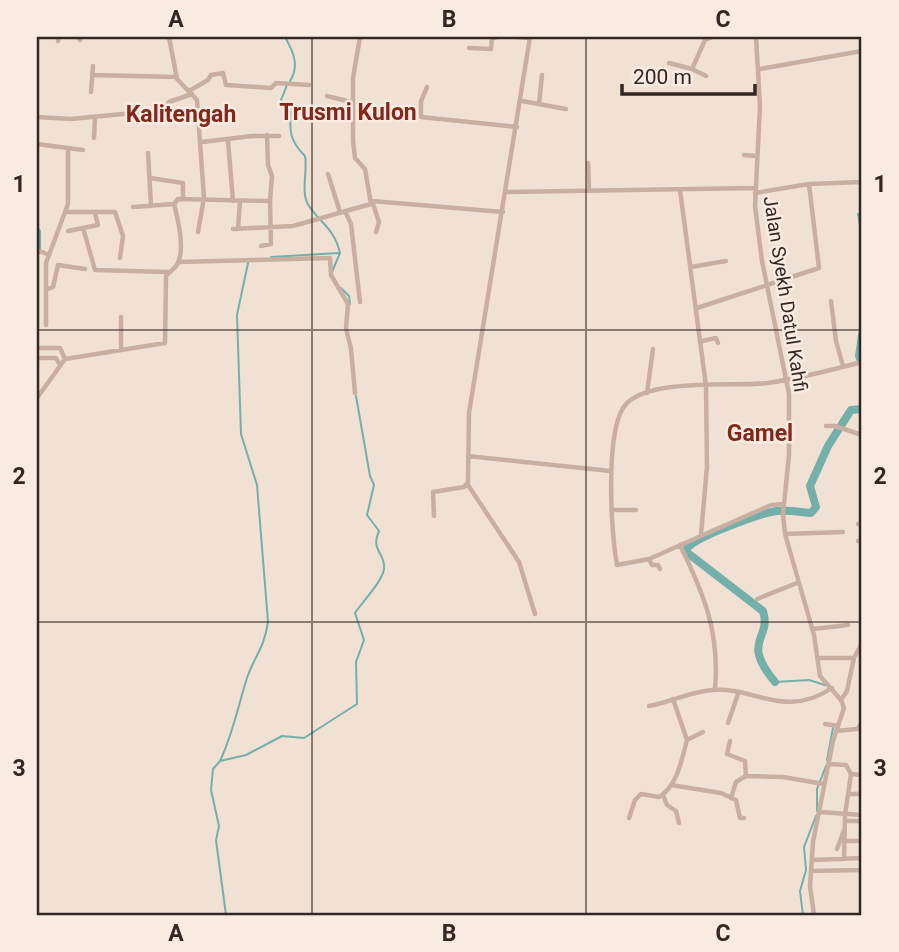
<svg xmlns="http://www.w3.org/2000/svg" width="899" height="952" font-family="Roboto,sans-serif">
<style>
.lines{fill:none;stroke-linecap:round;stroke-linejoin:round}
.stream{stroke:#74afaa;stroke-width:2}
.river{stroke:#74afaa;stroke-width:8}
.minor{stroke:#c9afa1;stroke-width:4.5}
.grid{fill:none;stroke:#332724;stroke-width:2;stroke-opacity:0.55}
.labels{text-anchor:middle;stroke-width:5;stroke-linejoin:round;paint-order:stroke}
.street-label{font-size:19px;fill:#332724;stroke:#f9ebe1}
.quarter-label{font-size:23px;font-weight:bold;fill:#84271b;stroke:#f9ebe1}
.neatline{fill:none;stroke:#332724;stroke-width:2.5}
.grid-label{font-size:23px;text-anchor:middle;font-weight:bold;fill:#332724}
</style>
<rect width="100%" height="100%" fill="#f1e1d5"/>
<g class="lines">
<path class="stream" d="M285,37c8,14 15,29 5,44
M287,85l-6,15 10,12c-2,19 -1,29 14,44 3,15 -5,37 4,50 13,19 25,22 31,47l-8,19
M862,213l-4,1 4,23
M271,257l68,-4
M341,288l8,8 1,8
M775,682l34,-2 16,5
M827,760l6,-32
M220,761c13,-27 18,-55 27,-83 8,-23 17,-29 21,-56l-11,-137 -16,-51 -4,-119 11,-52
M817,811v-22l9,-23
M226,915l-10,-75 3,-14 -8,-36 2,-21 7,-8 26,-6 36,-19 22,2 53,-34 -1,-42 8,-22 -9,-27c8,-12 27,-31 29,-44 2,-16 -14,-18 -5,-38l-12,-16 7,-30 -4,-9 -14,-80
M803,915l-3,-24 6,-21 -2,-23 12,-31"/>
<path class="river" d="M37,232v19
M862,335l-3,21 3,7
M775,682c-35,-42 -3,-42 -12,-71l-78,-60c6,-13 76,-38 92,-40 11,-1 23,1 34,2l5,-6 -6,-21 18,-40 23,-36 11,-1"/>
<path class="minor" d="M78,37l2,3
M169,37l8,42 20,21 7,98 -6,34
M517,37l13,1
M756,37l4,69 -5,100 7,55 27,133v61l-6,59 2,20 29,101 6,41 21,24 3,8 -11,33 -20,101 -3,44 4,29
M58,41l1,-4
M469,48l22,1 1,-10 5,-2
M669,63l23,6
M760,69l102,-18
M92,75l85,2
M706,76l-14,-7 13,-29 7,-3
M427,87l-6,14v16l96,10
M189,91l19,-11 3,-5 12,-2 3,12 45,3 5,-5 33,2
M91,92l2,-26
M327,96l24,6
M522,101l44,8
M539,104l3,-29
M37,117l34,2 93,-9 5,-8 23,-8
M267,135l1,30 4,11 -2,25
M94,138l1,-21
M228,141l5,60
M202,142l50,-6h27
M37,144l46,6
M148,153l3,53
M744,155l12,1
M588,163l1,28
M328,174l12,38
M150,178l33,5v14
M680,190l26,196 1,81 -6,67
M507,192l247,-4
M755,193l54,-9 53,-2
M133,207l41,-3
M345,211l6,13 9,78
M65,212h50l8,24 -3,22
M83,228l12,42 73,2
M233,229l60,-3 78,-22 -6,-35 -10,-11 -2,-17v-63l7,-41
M238,229l2,-28
M68,231l30,-6 -3,-12
M376,232l3,-10 -7,-21 131,11
M37,250l10,4
M178,262l152,-4 1,17 17,29 -2,24 5,21 4,44
M691,267l35,-6
M47,289l6,-2 5,-22 27,4
M831,301l5,40 7,25
M697,308l122,-40 -10,-84
M121,317v33
M46,325v-62l22,-59v-55
M702,341l14,-3 2,5
M37,348h23l5,11
M37,358h19l4,7
M647,393l6,-44
M37,398l28,-39 100,-16 1,-67c3,-4 9,-7 12,-13 7,-16 0,-43 -4,-59l4,-5 92,2 1,43 -10,2
M826,426h9l27,9
M468,456l142,15
M468,485l51,77 16,52
M784,504l-13,1 -122,54 -32,6c-6,-31 -13,-140 10,-162 26,-25 107,-16 141,-20 32,-5 64,-13 94,-21
M613,510h23
M434,516l-1,-24 31,-5 4,-5 1,-69 61,-376
M858,524h4
M785,534l58,-2
M858,541h4
M680,545c24,49 40,88 35,144
M649,559l3,6h6l2,4
M757,599l40,-16
M813,629l35,-4
M818,658h36l8,-15
M673,699l14,41
M841,700l6,-9 7,-33
M649,706c21,-4 41,-14 63,-16 42,-4 72,30 120,-2
M728,723l10,-29
M825,724l13,2
M836,731l21,-2 5,-6
M730,741l-3,13 18,7 1,15 37,1 41,7
M829,764l17,1 5,9 -6,41 -1,44
M851,774l11,1
M671,785l50,8 15,7 4,18h4
M848,794h14
M663,795l4,10 9,6 3,12
M731,798l5,-16 10,-6
M820,812l42,3
M629,818l6,-18 6,-6 18,3c18,-10 23,-38 28,-57l16,-8
M845,821h17
M845,841h17
M837,849l7,-19
M812,860l50,-2
M811,871l51,-1"/>
</g>
<path class="grid" d="M312,37v878M586,37v878M37,330h825M37,622h825"/>
<g class="labels">
<g class="street-label">
<text transform="translate(786 294) rotate(81)" y="7">Jalan Syekh Datul Kahfi</text>
</g>
<g class="quarter-label">
<text x="348" y="120">Trusmi Kulon</text>
<text x="181" y="122">Kalitengah</text>
<text x="760" y="441">Gamel</text>
</g>
</g>
<rect width="899" height="952" fill="none" stroke="#f9ebe1" stroke-width="77"/>
<path d="M622 84v10h133v-10" fill="none" stroke="#332724" stroke-width="3.5"/>
<text x="633" y="84" font-size="21" fill="#332724" stroke="#f9ebe1" stroke-width="5" paint-order="stroke">200 m</text>
<rect x="38" y="38" width="822" height="876" class="neatline"/>
<g class="grid-label">
<text x="176" y="27">A</text>
<text x="449" y="27">B</text>
<text x="723" y="27">C</text>
<text x="19" y="192">1</text>
<text x="880" y="192">1</text>
<text x="19" y="484">2</text>
<text x="880" y="484">2</text>
<text x="19" y="776">3</text>
<text x="880" y="776">3</text>
<text x="176" y="941">A</text>
<text x="449" y="941">B</text>
<text x="723" y="941">C</text>
</g>
</svg>
